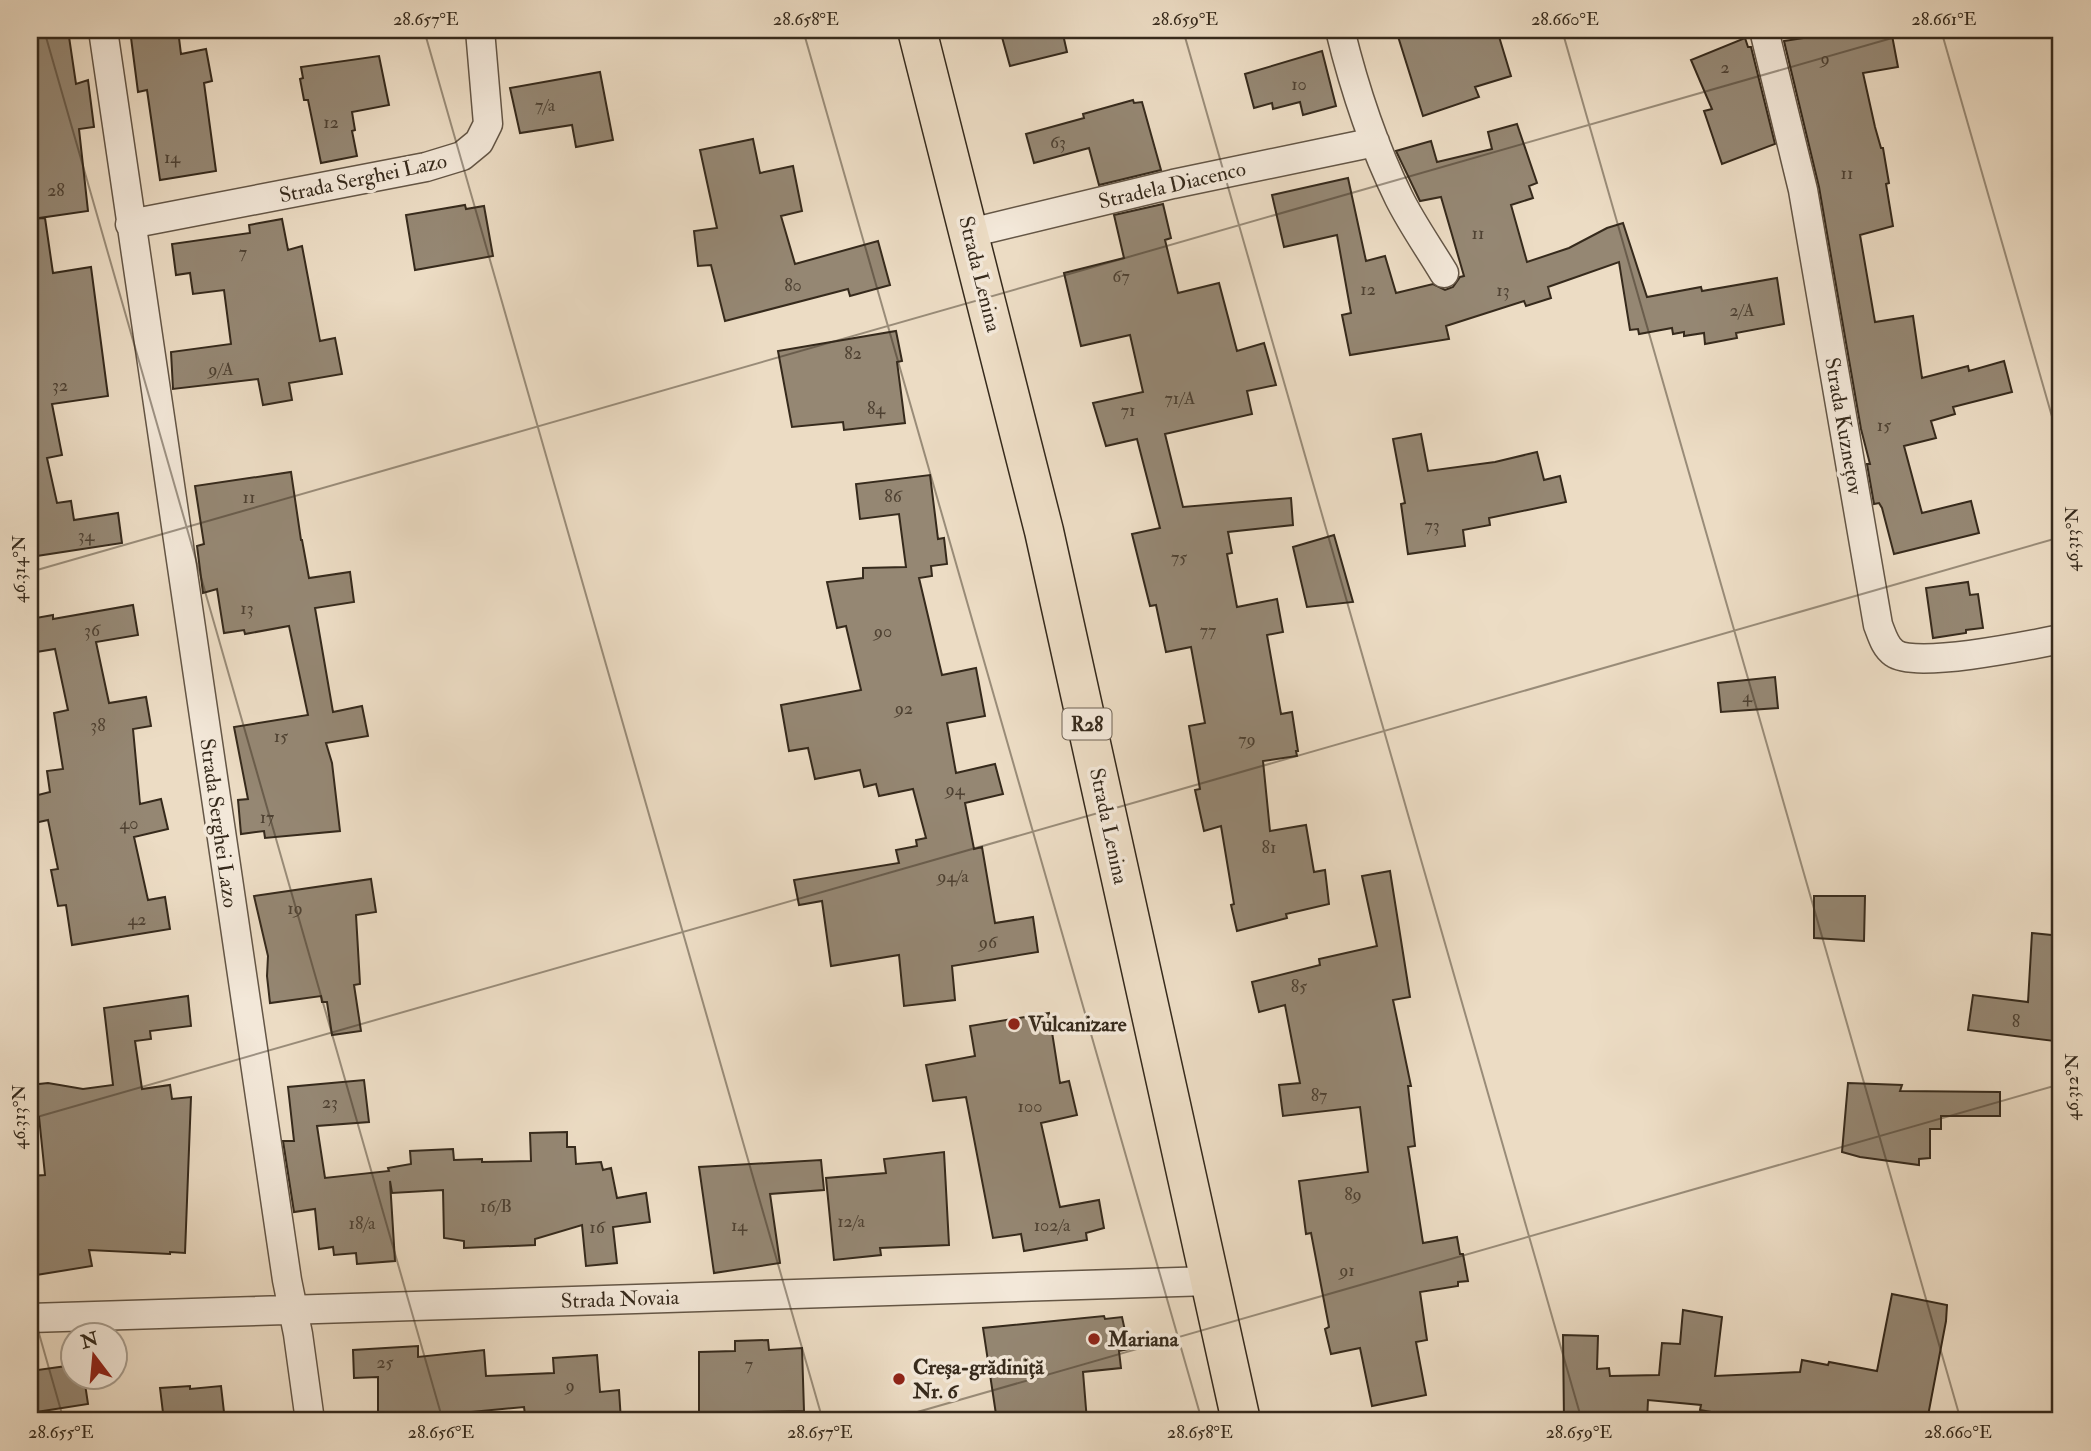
<svg xmlns="http://www.w3.org/2000/svg" width="2091" height="1451" font-family="'IM FELL Double Pica',serif">
<style>
.building{fill:#958773;stroke:#362a1c;stroke-width:2}
.lines{fill:none;stroke-linecap:round;stroke-linejoin:round}
.street-casing{stroke:#645646;stroke-width:31}
.primary-casing{stroke:#362a1c;stroke-width:41}
.street{stroke:#f3e8d9;stroke-width:28}
.primary{stroke:#ecdcc4;stroke-width:38}
.ticks{fill:none;stroke:#362a1c;stroke-width:2;stroke-opacity:0.45}
.poi-dot{fill:#8f2418;stroke:#f3e8d9;stroke-width:2.5}
.labels{text-anchor:middle;stroke-width:7;stroke-linejoin:round;paint-order:stroke}
.number-label{font-size:18px;fill:#4e4132}
.shield{fill:#f3e8d9;stroke:#6f6355;stroke-width:2}
.shield-label{font-size:19px;font-weight:bold;fill:#362a1c}
.street-label{font-size:21px;fill:#362a1c;stroke:#f3e8d9}
.poi-label{font-size:21px;font-weight:bold;fill:#362a1c;stroke:#f3e8d9;text-anchor:start}
.neatline{fill:none;stroke:#362a1c;stroke-width:2.5}
.ticks-label{font-size:18px;text-anchor:middle;fill:#362a1c}
</style>
<rect width="100%" height="100%" fill="#ecdcc4"/>
<filter id="stains"><feTurbulence type="fractalNoise" baseFrequency=".00286" numOctaves="4"/><feColorMatrix values="0 0 0 0 .2 0 0 0 0 .09 0 0 0 0 .02 0 0 0 .5 -.17"/></filter>
<radialGradient id="worn" r=".72"><stop offset=".6" stop-color="#630" stop-opacity="0"/><stop offset="1" stop-color="#630" stop-opacity=".3"/></radialGradient>
<path class="building" d="M30,30h38l8,54 12,-4 6,47 -15,2 9,82 -56,8 -2,-21z
M130,30h48l3,24 25,-5 6,32 -8,2 12,88 -56,9 -13,-90 -9,2z
M1000,30h62l5,22 -57,14z
M1396,30h101l14,46 -36,11 4,10 -56,19z
M1855,30h36l7,37 -35,6 12,54 6,21h2l6,35 -3,1 7,42 -33,9 15,87 38,-6 9,62 46,-12 1,5 35,-10 8,31 -59,15 2,7 -24,7 5,17 -32,8 18,67 49,-12 8,32 -85,21 -12,-46 -3,-5 -5,1 -7,-40h3l-9,-35 -42,-242 -35,-146z
M1745,38l3,9h3l24,97 -53,20 -18,-53 8,-2 -21,-49z
M1322,51l14,55 -33,9 -3,-13 -27,7 -1,-6 -18,5 -9,-34z
M379,56l10,49 -37,7 3,18 -3,1 5,25 -36,7 -13,-63h-4l-4,-21 3,-1 -2,-11z
M600,72l13,68 -37,7 -4,-22 -52,8 -10,-45z
M1133,100l1,3 8,-1 19,68 -62,15 -10,-37 -55,15 -8,-29 58,-16 -1,-4z
M1517,124l20,59 -8,3 4,12 -22,7 16,57 42,-14 38,-20 16,-5 24,74 54,-10 1,4 75,-13 7,46 -48,9 1,5 -32,6 -1,-11 -20,3v-4l-11,2 -1,-6 -33,6 -1,-5 -8,1 -11,-68 -71,25 3,11 -25,8 -2,-5 -78,25 3,13 -99,16 -8,-40 9,-2 -14,-78 -53,12 -12,-52 76,-17 18,83 19,-5 11,37 37,-9 12,6 8,-3 7,-10 4,-1 -23,-79 -21,4 -24,-50 35,-10 6,21 55,-13 -4,-17z
M753,139l7,34 33,-7 9,45 -21,5 14,48 83,-23 12,44 -40,11 -2,-7 -123,32 -14,-56 -13,1 -4,-35 23,-3 -17,-78z
M1163,204l8,34 -6,2 13,53 41,-10 18,68 27,-8 12,42 -29,6 5,23 -87,20 18,73 108,-9 2,27 -65,7 4,21 -5,1 10,53 40,-8 6,33 -16,3 14,79 11,-2 6,39h-2l1,5 -34,5 7,70 36,-6 8,47 11,-2 4,34 -43,10 1,4 -50,13 -6,-26 3,-1 -13,-78 -17,5 -9,-41 5,-1 -11,-63 16,-3 -14,-76 -25,5 -10,-47 -6,1 -18,-72 28,-6 -23,-89 -31,7 -13,-43 50,-11 -13,-57 -49,11 -17,-73 60,-15 -10,-43z
M465,205l1,4 18,-3 9,50 -78,14 -9,-55z
M45,218l8,55 38,-6 17,129 -56,8 10,51 -15,3 10,45 14,-2 3,19 44,-7 4,30 -92,14v-338z
M282,219l6,31 14,-4 18,95 15,-3 7,36 -53,9 3,17 -29,5 -5,-26 -85,10 -2,-37 60,-8 -7,-54 -31,4 -3,-21 -14,2 -4,-31 78,-11 -1,-8z
M896,331l6,30 -5,1 8,61 -61,7 -1,-8 -51,5 -14,-76z
M1421,434l7,37 67,-9 42,-10 7,28 16,-4 6,26 -77,16 1,7 -27,5 2,16 -57,8 -7,-50 4,-1 -12,-64z
M291,472l10,68h1l7,38 41,-6 4,30 -39,6 18,104 29,-6 6,30 -42,7 6,20 8,68 -75,7 -1,-7 -23,3 -3,-34 10,-1 -14,-72 74,-12 -19,-89 -44,8 -1,-4 -20,3 -7,-44 -14,4 -6,-47 7,-2 -9,-58z
M930,475l8,64 6,-1 3,26 -16,2 1,10 -13,2 23,97 34,-7 9,48 -38,7 9,50 39,-9 8,30 -38,9 9,46 8,-2 13,76 38,-6 5,35 -86,14 3,34 -51,6 -5,-51 -68,11 -9,-65 -23,4 -5,-25 105,-17 -3,-13 21,-4 -1,-6 10,-2 -13,-49 -34,7 -3,-12 -12,3 -4,-17 -45,9 -7,-31 -19,3 -8,-46 80,-15 -15,-64 -9,2 -10,-46 36,-4v-10l43,-1 -7,-53 -39,5 -4,-35z
M1334,535l19,67 -46,5 -14,-60z
M1968,582l2,13 8,-1 5,34 -17,2v3l-33,5 -7,-50z
M133,605l5,30 -42,7 13,61 37,-6 5,29 -18,3 7,75 21,-5 7,30 -34,8 14,63 17,-3 5,32 -98,16 -6,-40 -8,1 -7,-36 7,-1 -10,-49 -18,4v-27l20,-5 -3,-21 16,-2 -9,-56 14,-3 -13,-61 -19,3 -1,-4 -5,1v-30l23,-4v4z
M1775,677l3,31 -57,4 -3,-29z
M1390,871l20,126 -17,3 18,86h-3l7,60 -7,1 15,96 34,-6 3,17h3l5,27 -10,1v4l-38,6 7,48 -11,2 10,53 -54,11 -12,-58 -29,6 -6,-25 4,-2 -18,-94 -5,1 -7,-53 69,-9 -8,-65 -77,9 -4,-31 21,-2 -15,-78 -26,7 -7,-30 68,-17 -1,-6 58,-13 -15,-70z
M371,879l5,33 -20,3 4,69 -6,1 7,46 -29,4 -5,-33h-5l-1,-6 -51,7 -3,-27 1,-20 -14,-60z
M1814,896h51l-1,45 -50,-3z
M2032,933l29,3v51l-7,54 -86,-11 5,-35 55,7z
M188,996l3,30 -41,5 1,8 -16,2 7,48 28,-4 2,14 19,-2 -6,156 -15,-1v2l-81,-4 3,16 -62,10v-100l15,-1 -6,-58h-9v-32l18,-2 35,6 30,-4 -9,-77z
M1049,1013l11,70 9,-2 8,34 -36,8 19,84 39,-7 5,28 -18,5 1,7 -63,11 -3,-17 -28,4 -27,-141 -33,4 -7,-36 49,-9 -5,-30z
M364,1080l5,42 -52,4 8,52 64,-7 -1,-3 23,-4 -1,-13 43,-2 1,11 28,-1v3l49,-1 -1,-28 37,-1v15h8l1,17 25,-2 2,8 8,-2 6,30 29,-5 4,29 -37,5 4,36 -31,3 -4,-41 -47,14v6l-71,3v-7l-20,-3 -1,-48 -51,3 -2,-12 5,80 -38,3 -1,-11 -22,2 -1,-8 -14,2 -4,-40 -21,3 -11,-71h11l-6,-54z
M1848,1083l54,2 -2,6 100,1v24h-59v13h-11v29l-11,1v6l-59,-8 -18,-5z
M944,1152l5,93 -69,3 1,7 -47,5 -8,-82 60,-5 -2,-14z
M821,1160l3,30 -54,4 10,69 -66,10 -15,-106z
M1892,1294l55,11 -1,16 -19,100h-24l-38,-7 -1,7h-152v-9l-12,-2 1,-5 -53,-5 -1,21h-83l-1,-86 35,1 -1,33 12,-1 1,8 49,-1 3,-32 18,1 3,-34 39,7 -7,59 85,-4 2,-12 26,5 1,-3 48,9z
M1104,1316l1,3 17,-2 7,32 -10,2 2,17 -38,4 4,49h-90l-14,-93z
M768,1340l1,10 33,-2 2,63 -105,2v-61l36,-1v-10z
M418,1346v11l66,-7 2,26 68,-3 -1,-15 44,-3 3,37 19,-2 2,31h-95l-2,-14 -146,14v-44l-24,1 -1,-28z
M74,1365v12h10l4,27 -58,9v-42z
M190,1386v3l31,-3 4,35h-61l-4,-33z"/>
<g class="lines">
<g class="street-casing">
<path id="street" d="M103,30l184,1250 11,54 12,87
M1340,30c14,57 33,115 59,168 13,26 30,50 45,75
M1764,30l39,160 75,435c4,10 7,22 16,28 22,16 137,-8 167,-14
M130,224l296,-57 36,-11 17,-14 9,-18 -8,-94
M970,233l203,-49 202,-42
M30,1318l1180,-37"/>
</g>
<g class="primary-casing">
<path id="primary" d="M917,30l127,501 197,890"/>
</g>
<use href="#street" class="street"/>
<use href="#primary" class="primary"/>
</g>
<path class="ticks" d="M44,30l399,1391M424,30l399,1391M803,30l399,1391M1183,30l399,1391M1562,30l399,1391M1941,30l120,418M30,572l1890,-542M30,1119l2031,-582M30,1302l34,119M886,1421l1175,-337"/>
<g class="poi-dot">
<circle cx="1014" cy="1024" r="7"/>
<circle cx="1094" cy="1339" r="7"/>
<circle cx="899" cy="1379" r="7"/>
</g>
<g class="labels">
<g class="number-label">
<text x="1825" y="64">9</text>
<text x="1725" y="73">2</text>
<text x="1299" y="90">10</text>
<text x="545" y="111">7/a</text>
<text x="331" y="128">12</text>
<text x="1058" y="148">63</text>
<text x="172" y="163">14</text>
<text x="1847" y="179">11</text>
<text x="56" y="196">28</text>
<text x="1478" y="239">11</text>
<text x="243" y="258">7</text>
<text x="1121" y="282">67</text>
<text x="793" y="291">80</text>
<text x="1368" y="295">12</text>
<text x="1503" y="296">13</text>
<text x="1742" y="316">2/A</text>
<text x="853" y="359">82</text>
<text x="221" y="375">9/A</text>
<text x="60" y="391">32</text>
<text x="1180" y="404">71/A</text>
<text x="876" y="414">84</text>
<text x="1128" y="416">71</text>
<text x="1884" y="431">15</text>
<text x="893" y="502">86</text>
<text x="249" y="503">11</text>
<text x="1432" y="531">73</text>
<text x="86" y="541">34</text>
<text x="1179" y="563">75</text>
<text x="247" y="614">13</text>
<text x="92" y="636">36</text>
<text x="1208" y="636">77</text>
<text x="883" y="637">90</text>
<text x="1747" y="702">4</text>
<text x="904" y="714">92</text>
<text x="98" y="731">38</text>
<text x="281" y="742">15</text>
<text x="1247" y="745">79</text>
<text x="955" y="795">94</text>
<text x="267" y="823">17</text>
<text x="129" y="829">40</text>
<text x="1269" y="853">81</text>
<text x="953" y="882">94/a</text>
<text x="295" y="914">19</text>
<text x="137" y="925">42</text>
<text x="988" y="948">96</text>
<text x="1299" y="992">85</text>
<text x="2016" y="1027">8</text>
<text x="1319" y="1101">87</text>
<text x="330" y="1108">23</text>
<text x="1030" y="1112">100</text>
<text x="1353" y="1200">89</text>
<text x="496" y="1212">16/B</text>
<text x="851" y="1227">12/a</text>
<text x="362" y="1229">18/a</text>
<text x="739" y="1231">14</text>
<text x="1052" y="1231">102/a</text>
<text x="597" y="1233">16</text>
<text x="1347" y="1276">91</text>
<text x="385" y="1368">25</text>
<text x="749" y="1370">7</text>
<text x="570" y="1391">9</text>
</g>
<rect class="shield" x="1062.5" y="708.5" width="49" height="31" rx="5"/>
<g class="shield-label">
<text x="1087" y="731">R28</text>
</g>
<g class="street-label">
<text transform="translate(363 178) rotate(-12)" y="7">Strada Serghei Lazo</text>
<text transform="translate(1172 185) rotate(-13)" y="7">Stradela Diacenco</text>
<text transform="translate(980 274) rotate(76)" y="7">Strada Lenina</text>
<text transform="translate(1844 426) rotate(80)" y="7">Strada Kuznețov</text>
<text transform="translate(219 823) rotate(82)" y="7">Strada Serghei Lazo</text>
<text transform="translate(1109 826) rotate(78)" y="7">Strada Lenina</text>
<text transform="translate(620 1299) rotate(-2)" y="7">Strada Novaia</text>
</g>
<g class="poi-label">
<text x="1028" y="1031">Vulcanizare</text>
<text x="1108" y="1346">Mariana</text>
<text x="913" y="1374">Creșa-grădiniță<tspan x="913" dy="24">Nr. 6</tspan></text>
</g>
</g>
<rect width="2091" height="1451" fill="none" stroke="#ecdcc4" stroke-width="77"/>
<g transform="translate(94 1356) rotate(344)"><circle r="33" fill="#f3e8d9" stroke="#a79c8d" stroke-width="2"/>
<path d="M0-5L12 26L0 18L-12 26Z" fill="#8f2418"/>
<text y="-10" font-size="19" font-weight="bold" text-anchor="middle" fill="#362a1c">N</text>
</g>
<rect x="38" y="38" width="2014" height="1374" class="neatline"/>
<g class="ticks-label">
<text x="426" y="25">28.657°E</text>
<text x="806" y="25">28.658°E</text>
<text x="1185" y="25">28.659°E</text>
<text x="1565" y="25">28.660°E</text>
<text x="1944" y="25">28.661°E</text>
<text transform="translate(2072 539) rotate(-90)" y="6">46.313°N</text>
<text transform="translate(19 569) rotate(-90)" y="6">46.314°N</text>
<text transform="translate(2072 1087) rotate(-90)" y="6">46.312°N</text>
<text transform="translate(19 1117) rotate(-90)" y="6">46.313°N</text>
<text x="61" y="1438">28.655°E</text>
<text x="441" y="1438">28.656°E</text>
<text x="820" y="1438">28.657°E</text>
<text x="1200" y="1438">28.658°E</text>
<text x="1579" y="1438">28.659°E</text>
<text x="1958" y="1438">28.660°E</text>
</g>
<rect width="100%" height="100%" filter="url(#stains)"/>
<rect width="100%" height="100%" fill="url(#worn)"/>
</svg>
